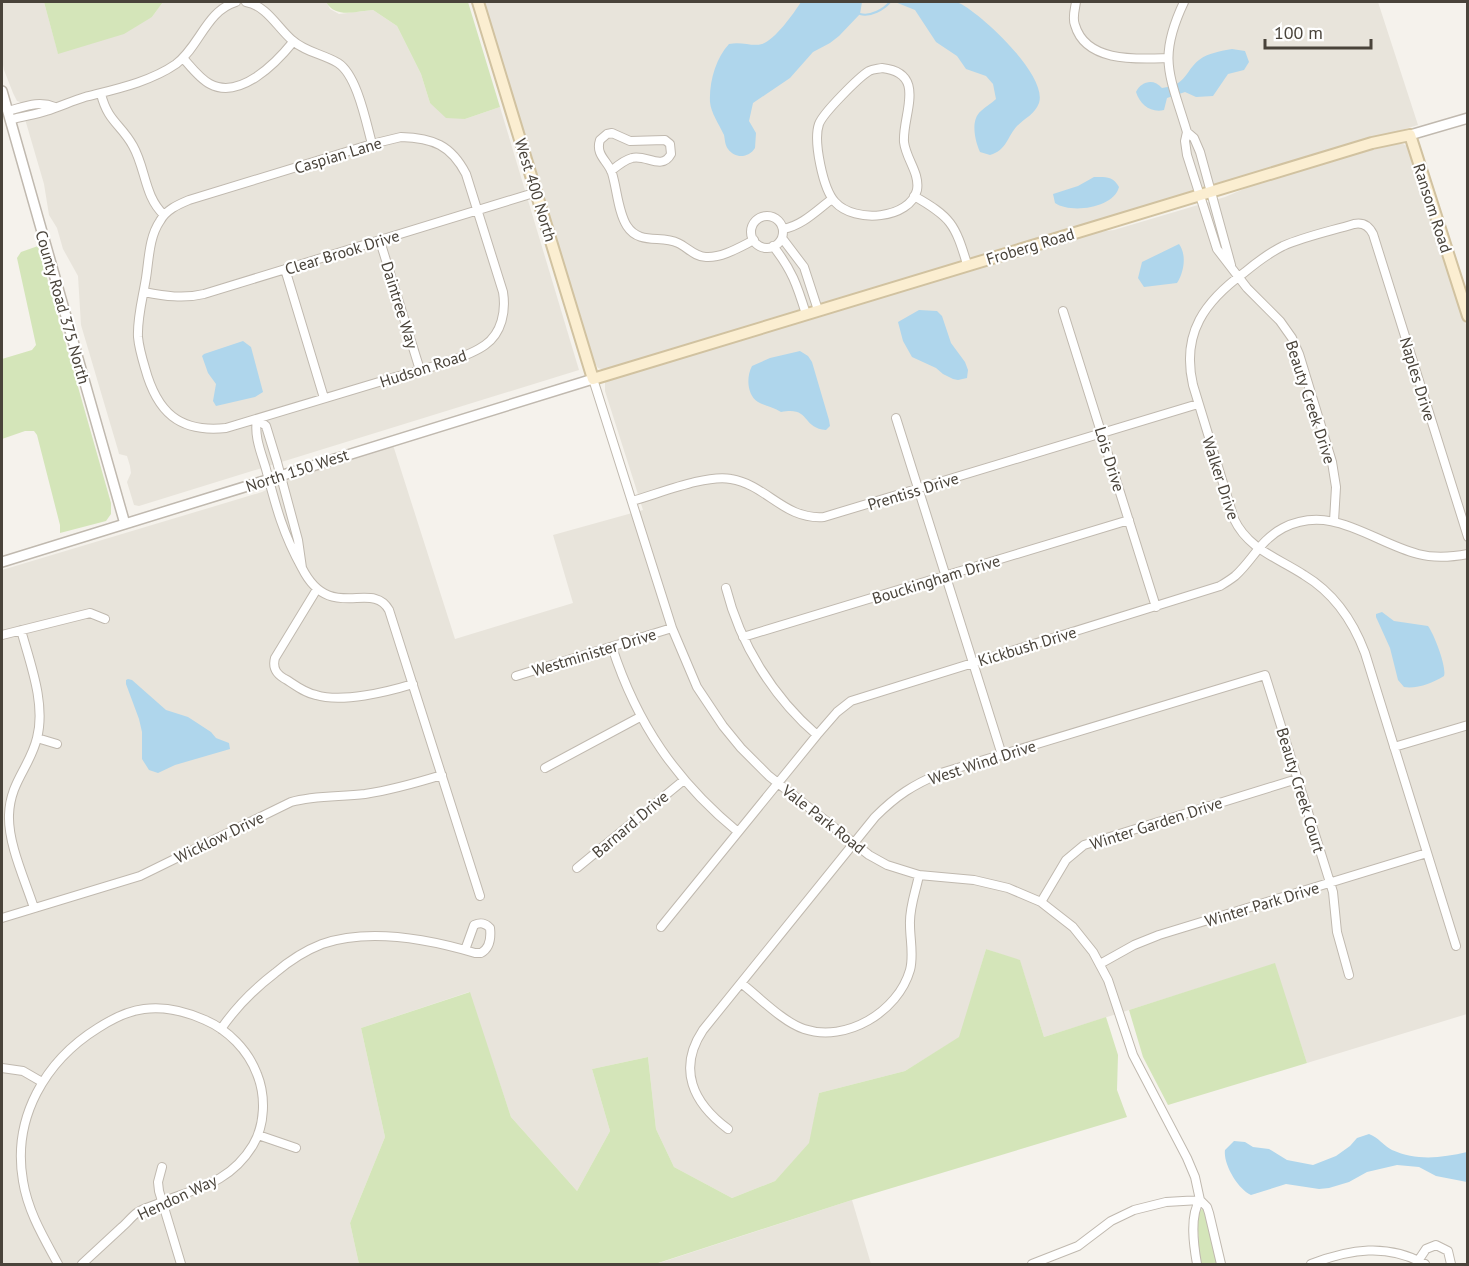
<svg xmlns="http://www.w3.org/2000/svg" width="1469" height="1266" font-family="'PT Sans',sans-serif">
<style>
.residential{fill:#e8e4db}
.green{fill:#d4e5b9}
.water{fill:#afd6ec}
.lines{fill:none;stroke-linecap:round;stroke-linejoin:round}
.stream{stroke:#afd6ec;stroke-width:2}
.minor-casing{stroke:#c0b9af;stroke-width:10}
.tertiary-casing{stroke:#c0b9af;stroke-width:12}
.secondary-casing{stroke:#d1c2a0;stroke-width:14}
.minor{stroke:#fff;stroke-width:8}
.tertiary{stroke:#fff;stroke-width:9}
.secondary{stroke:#fbeed1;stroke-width:10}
.labels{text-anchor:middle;stroke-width:4.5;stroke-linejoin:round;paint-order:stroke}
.street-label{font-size:16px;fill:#49433a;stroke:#fff}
</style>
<rect width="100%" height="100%" fill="#f5f2ec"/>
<path class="residential" d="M2,2h42l14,51 94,-36 11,-15h163l4,7 9,5 34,-4 24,16 24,48 9,29 35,16 35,-12 79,263 -440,136 -5,-1 -7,-23 4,-9 -1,-7 -3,-10 -8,-2 -1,-4 -37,-125 -3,-49 -15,-27 -6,-21 -8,-13 -5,-31 -24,-82 -3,-1 -4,-8 -9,-23 -2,-10z
M482,2h896l40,123 -814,245 -6,-2 -3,-5z
M1394,144h9l6,3 3,7 55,174v686l-160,49 -33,-99 -230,73 -24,-76 -34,-12 -26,88 -55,34 -86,22 -9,50 -35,38 -43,17 -58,-31 -18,-38 -8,-72 -56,12 18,62 -33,60 -66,-74 -42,-125 -108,36 24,109 -35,86 9,41h-357v-694l260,-78 38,-18 93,-29 62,194 118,-36 -20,-68 90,-25 -38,-119v-11l478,-146 31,-4 111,-33 47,-20z
M852,1200l19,64h-215z"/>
<path class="green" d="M44,2h119l-11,15 -28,17 -66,20z
M326,2h142l32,105 -35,12 -19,-1 -16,-15 -9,-29 -24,-48 -24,-16c-17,1 -37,9 -47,-8z
M38,246l73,257v11l-5,7 -46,12v-8l-23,-90 -3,-4h-9l-23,8v-80l30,-9 4,-5 -19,-87 4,-6z
M986,949l34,11 24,77 62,-20 12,38 -1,35 10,27 -275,83 -197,64h-296l-9,-41 35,-86 -24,-109 109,-36 41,125 66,74 33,-60 -18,-62 56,-12 8,72 18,38 58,31 43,-17 34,-38 10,-50 86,-22 54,-34z
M1275,963l32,100 -139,42 -25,-48 -14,-47z
M1203,1209h2l13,55h-18l-3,-51 1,-3z"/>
<path class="water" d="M801,2h61l-2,12 -21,22 -9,7 -17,9 -23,26 -37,25 -4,18 7,12 -1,15c-6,10 -20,11 -27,1 -3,-4 -3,-9 -4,-14 -5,-11 -13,-22 -14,-33 -1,-20 6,-44 19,-58 13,-3 23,3 33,0 13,-4 32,-31 39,-42z
M895,2c13,-1 55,-2 64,1 23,11 89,73 80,100 -4,11 -14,15 -22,23 -10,11 -10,24 -27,29l-10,-3c-5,-11 -10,-32 1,-41 5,-5 10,-7 15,-12l-3,-15 -7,-8 -20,-7 -9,-13 -21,-14 -21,-32z
M1232,49l13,2 4,11 -5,8 -16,4 -15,22 -17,1 -11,-5 -18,6 -3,12c-13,3 -24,-5 -28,-18 5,-11 18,-14 26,-4 25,-3 23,-17 37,-28 9,-7 22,-9 33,-11z
M1094,177c12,0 19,-1 25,10 -5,21 -48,27 -64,16l-2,-9 25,-8z
M1179,244c8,11 5,28 -2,39l-33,4 -6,-9 4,-16z
M919,310l18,1 5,5 9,27 14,19 3,8 -1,8 -9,2 -5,-1 -10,-5 -7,-6 -24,-11 -9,-16 -5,-19z
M243,341l8,6 12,45 -8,5 -39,9 -3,-5 3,-17 -8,-11 -6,-17 2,-2z
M800,351l8,5 4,6 17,58 1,6 -4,4c-25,-2 -15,-24 -45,-18 -7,-5 -16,-6 -23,-10 -11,-7 -12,-25 -6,-36l18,-8z
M1382,612l12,9 34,5c6,8 19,41 16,50 -11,7 -27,13 -40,11l-6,-7 -8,-32 -14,-31v-3z
M128,679l4,1 34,30 22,7 23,15 5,6 13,5 1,6 -55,16 -17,8 -9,-3 -7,-11v-27l-3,-13 -13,-35v-4z
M1369,1134c9,3 15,12 23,16 25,11 49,8 75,2v30l-31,-6 -17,-9 -22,-2 -30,7 -18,10 -20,6 -10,1 -33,-5 -35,11c-13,-6 -28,-31 -26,-45l9,-9 11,1 8,5 16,2 18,11 26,5 23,-9 14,-10 7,-8z"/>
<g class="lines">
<path class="stream" d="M860,14c11,3 24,-5 30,-12"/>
<g class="minor-casing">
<path id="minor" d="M246,2c21,4 31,25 46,38 13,12 31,14 46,23 19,12 28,59 34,81
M1076,2c-1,7 -4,16 -1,23 11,38 63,34 92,33
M1184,2c-27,57 -14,73 3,130l-2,9 2,14 30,94 30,39 33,33 12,17 7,16 33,108 4,25 -2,34
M183,58c8,9 17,21 27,26 30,16 66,-21 83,-42
M882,68c46,5 20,47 22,74 2,17 16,31 13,48 -7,29 -62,34 -82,12 -12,-13 -22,-61 -16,-78 4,-11 40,-47 50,-53 4,-2 9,-2 13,-3z
M101,94c7,28 20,30 32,52 13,23 11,50 31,69
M8,111c16,-4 30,-11 47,-4
M10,120c12,-4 25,-5 36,-9 13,-4 26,-10 39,-14 31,-8 65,-15 91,-33 24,-18 30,-53 60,-62
M1187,132l7,6 6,14 31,113
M401,137c32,1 50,8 65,37l37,118c3,19 -1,41 -18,53 -19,14 -72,27 -96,34 -54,16 -108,33 -163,49 -47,5 -69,-16 -81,-60 -3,-10 -6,-20 -7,-31 -1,-19 5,-40 8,-59 3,-19 3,-41 14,-57 6,-11 17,-16 29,-21l183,-56z
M611,171c6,-5 13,-11 21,-13 14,-4 30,13 39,-4l-1,-10 -5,-4 -35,1 -18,-8 -5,1 -7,6c-5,15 8,21 12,33 5,16 6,39 15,53 12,19 34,9 51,17 9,4 17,14 28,14 16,1 34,-10 48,-17
M914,196c37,21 41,28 53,68
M751 232a16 16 0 1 1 32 0a16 16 0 1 1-32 0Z
M783,229c19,-3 34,-19 49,-30
M782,238l22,29 14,43
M380,241l40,129
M773,246c19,24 24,39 33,68
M285,269l39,129
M144,292c21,4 39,7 60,2l333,-102
M1063,311l93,296
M593,379l79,249 25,59 26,39 18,22 28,28 100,79 18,10 32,10 55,5 34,8 33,14 32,25 20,25 15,28 25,75 54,103 8,19 5,23 7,7 2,6 12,51
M896,418l106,337
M257,419l9,7 11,36 21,78 4,28c-19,-34 -26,-61 -36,-99 -5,-17 -12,-32 -9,-50z
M632,501c26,-7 74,-27 99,-22 36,6 53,41 93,38l374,-113
M302,568c28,56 70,11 87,42l91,286
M726,588c14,56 47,109 91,147
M317,589l-42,69c-3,11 2,17 12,22 9,6 18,13 29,15 26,8 71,-3 97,-11
M21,630c9,33 25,74 16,108 -7,29 -27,44 -28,77 -1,29 16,65 25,93
M2,635l88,-22 15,6
M743,637l386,-117
M612,647c25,77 64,134 126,185
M516,676l156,-48
M37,738l20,6
M1394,747l74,-22
M545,768l95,-51
M577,868l107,-88
M1041,902l25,-42 18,-15 213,-66
M2,918l138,-42 151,-74c24,-7 49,-5 74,-8 26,-4 51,-11 77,-19
M661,927l156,-192 20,-23 14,-11 369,-115c5,-3 10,-6 15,-10 18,-16 25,-36 48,-48 49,-25 89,14 135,26 15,4 34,3 50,0
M1456,946l-91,-293c-12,-32 -31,-60 -61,-78 -26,-17 -56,-26 -70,-56l-41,-134c-12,-52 12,-84 52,-113 12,-10 24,-19 38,-26 23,-10 48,-15 71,-22 9,-2 15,2 19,10l95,303
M1100,964l34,-19 25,-10 268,-82
M741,983c18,14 42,39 63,46 42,14 94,-17 106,-59 4,-15 0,-30 0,-45 -1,-17 6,-34 9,-50
M221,1029c15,-22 33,-40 54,-56 14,-12 29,-22 47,-29 47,-16 106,-5 153,9h6c9,-5 10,-16 9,-25 -5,-5 -9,-6 -16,-3l-9,25
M2,1068l21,3 19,11
M728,1129c-35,-26 -51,-60 -25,-99l172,-213c22,-22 38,-32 66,-44l324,-98 68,217 4,40 12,43
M258,1135l38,13
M162,1167l-4,15 1,9 22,73
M1418,1261l8,-12 10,-4 12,6 3,13
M58,1264c-14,-26 -30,-52 -35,-83 -11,-63 22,-120 75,-153 14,-9 29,-17 46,-19 22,-3 41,2 61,11 23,10 43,30 52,54 9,22 8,51 -4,71 -23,38 -56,43 -94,58 -6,3 -14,5 -21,9 -6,4 -11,11 -16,15 -14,13 -27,25 -40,37
M1032,1264l46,-18 33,-25 23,-11 32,-8 34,-2
M1197,1264c-3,-17 -8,-48 3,-64
M1311,1264c39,-15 76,-21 114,0"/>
</g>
<g class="tertiary-casing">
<path id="tertiary" d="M2,91l123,433
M1410,135l58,-17
M2,562l591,-183"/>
</g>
<g class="secondary-casing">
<path id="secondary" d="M478,2l115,377 779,-236 38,-8 58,181"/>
</g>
<use href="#minor" class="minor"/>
<use href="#tertiary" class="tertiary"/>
<use href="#secondary" class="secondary"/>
</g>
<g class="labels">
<g class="street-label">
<text transform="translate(338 155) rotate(-17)" y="6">Caspian Lane</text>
<text transform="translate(536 190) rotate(73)" y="6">West 400 North</text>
<text transform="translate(1433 208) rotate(72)" y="6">Ransom Road</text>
<text transform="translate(1030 246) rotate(-17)" y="6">Froberg Road</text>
<text transform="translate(342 252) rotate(-17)" y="6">Clear Brook Drive</text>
<text transform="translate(400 305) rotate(73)" y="6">Daintree Way</text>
<text transform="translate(63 307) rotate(74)" y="6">County Road 375 North</text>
<text transform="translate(423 368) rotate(-18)" y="6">Hudson Road</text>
<text transform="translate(1418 379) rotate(73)" y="6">Naples Drive</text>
<text transform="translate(1311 402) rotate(72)" y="6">Beauty Creek Drive</text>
<text transform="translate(1110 459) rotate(73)" y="6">Lois Drive</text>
<text transform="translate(297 470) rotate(-18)" y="6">North 150 West</text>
<text transform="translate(1221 478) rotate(72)" y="6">Walker Drive</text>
<text transform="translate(913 491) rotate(-17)" y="6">Prentiss Drive</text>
<text transform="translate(936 579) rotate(-17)" y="6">Bouckingham Drive</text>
<text transform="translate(1027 646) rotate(-17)" y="6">Kickbush Drive</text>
<text transform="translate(594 652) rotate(-17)" y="6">Westminister Drive</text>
<text transform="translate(982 762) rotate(-18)" y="6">West Wind Drive</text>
<text transform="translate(1301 790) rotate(73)" y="6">Beauty Creek Court</text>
<text transform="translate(824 819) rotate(38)" y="6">Vale Park Road</text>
<text transform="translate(1156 823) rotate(-18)" y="6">Winter Garden Drive</text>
<text transform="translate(630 824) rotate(-40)" y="6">Barnard Drive</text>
<text transform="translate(219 837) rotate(-26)" y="6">Wicklow Drive</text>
<text transform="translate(1262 904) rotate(-17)" y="6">Winter Park Drive</text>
<text transform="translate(177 1197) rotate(-25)" y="6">Hendon Way</text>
</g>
</g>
<rect width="1469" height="1266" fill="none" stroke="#49433a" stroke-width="6"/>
<path d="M1265 39v9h106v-9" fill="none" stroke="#49433a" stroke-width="3"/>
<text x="1274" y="39" font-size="18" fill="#49433a" stroke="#ffffff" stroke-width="4.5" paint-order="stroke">100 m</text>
</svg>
